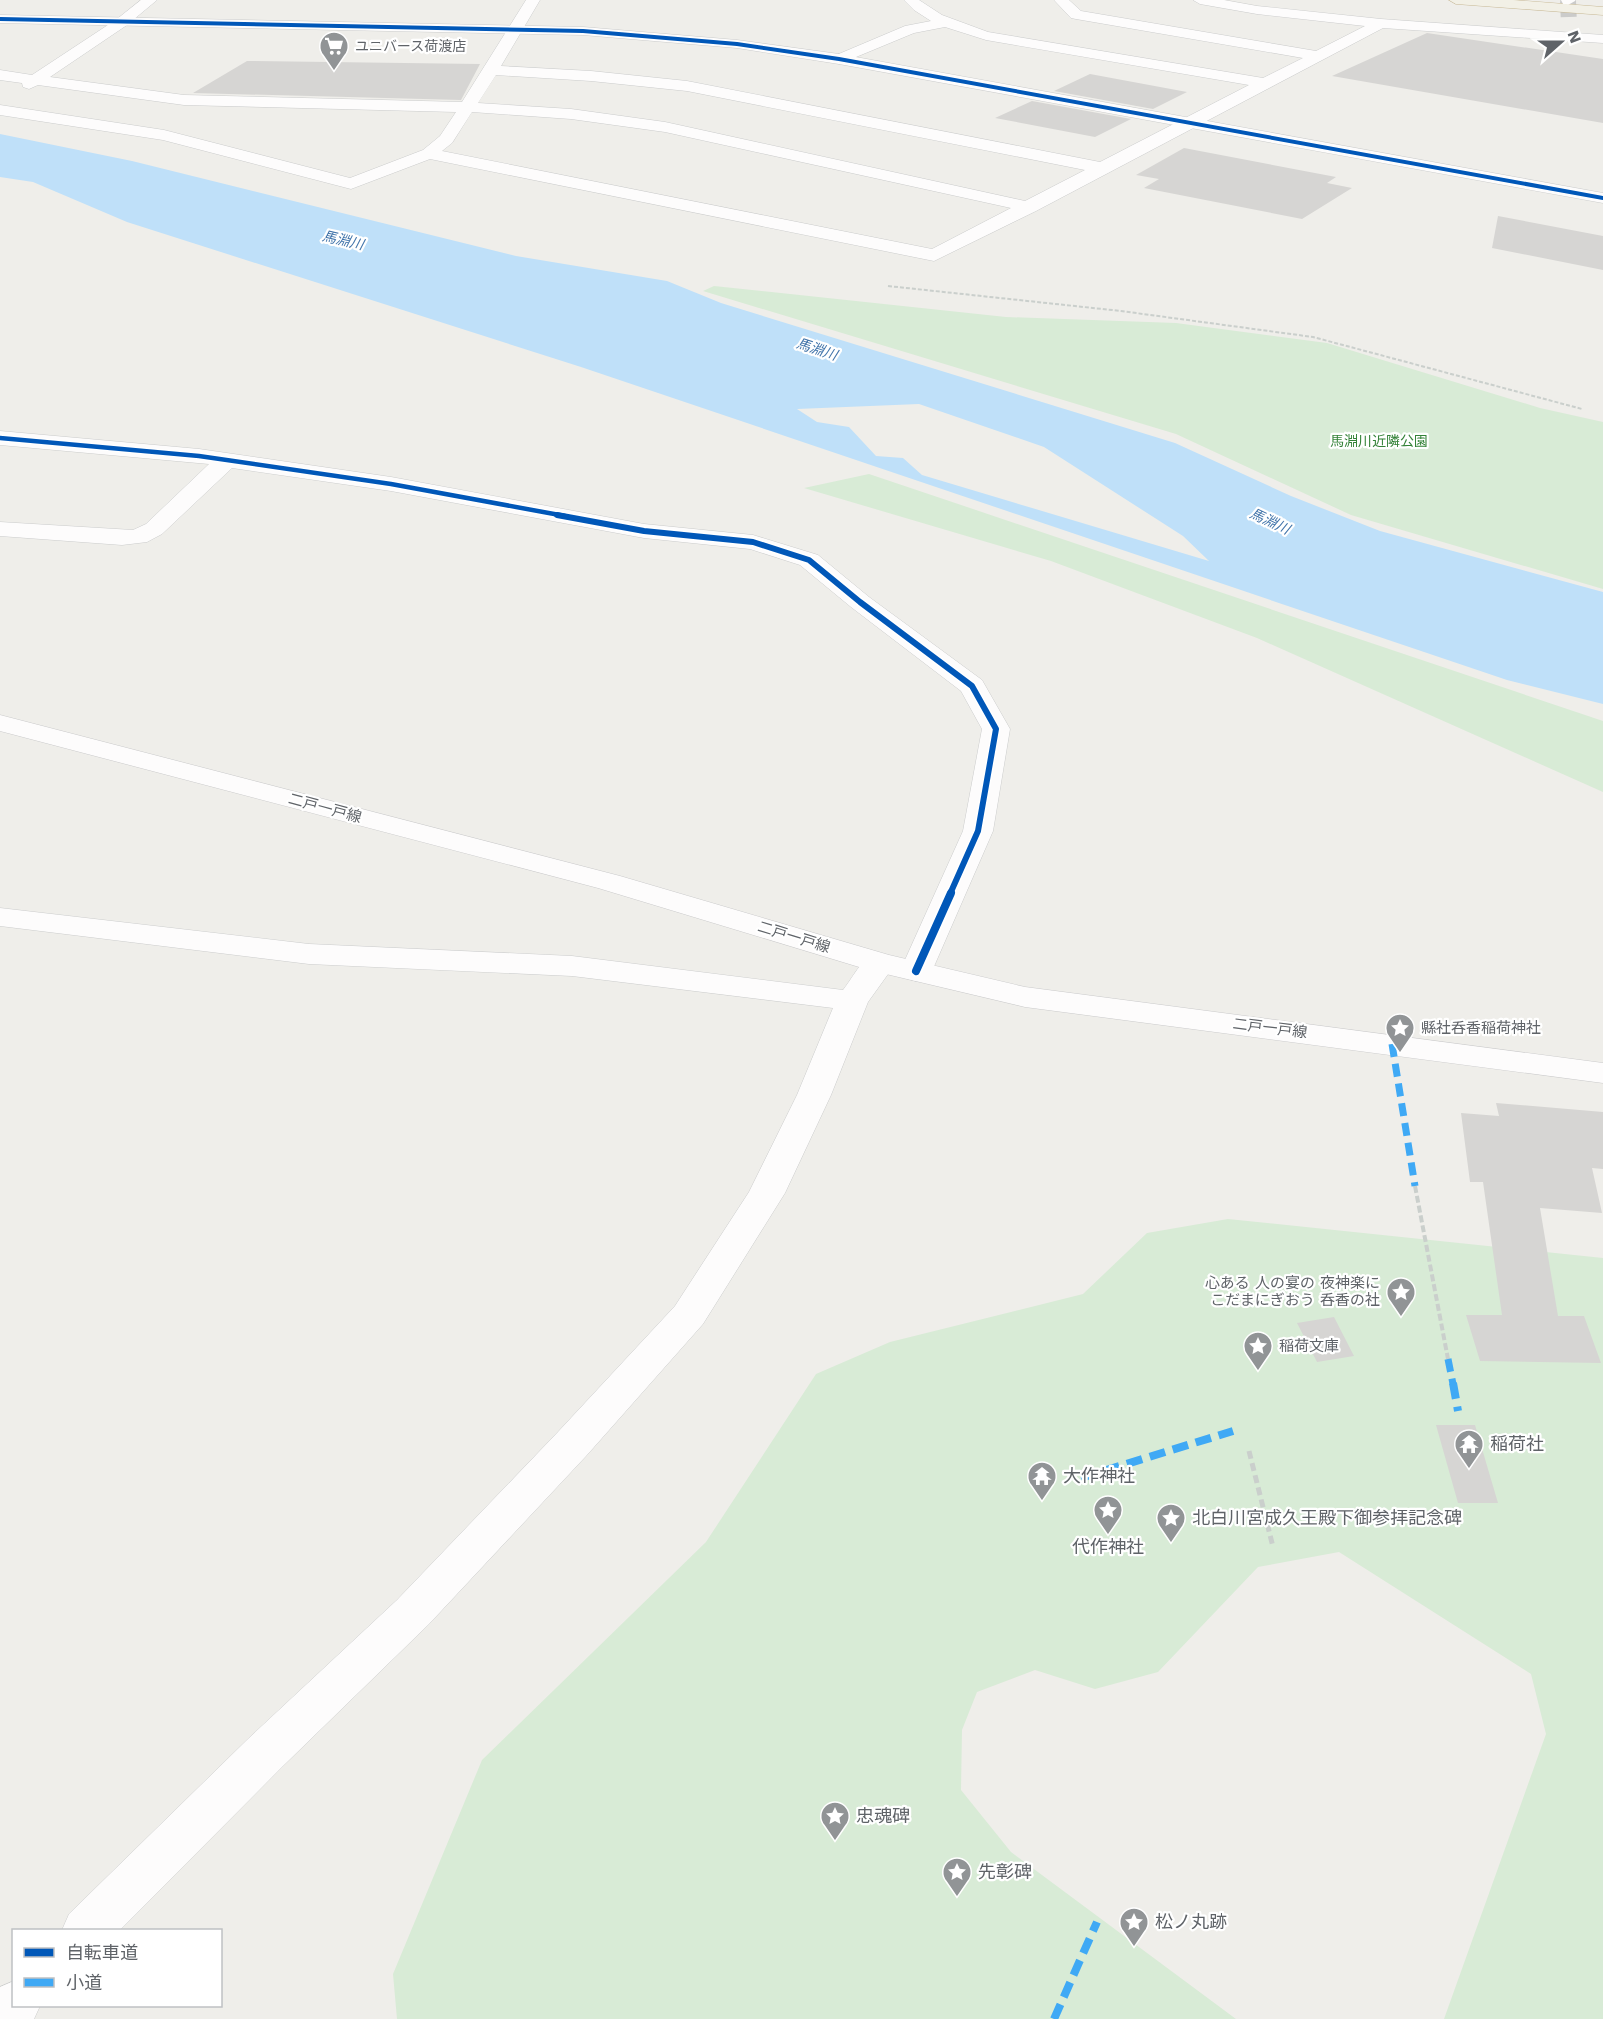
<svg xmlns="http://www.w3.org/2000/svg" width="1603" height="2019" font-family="'Work Sans','Noto Sans JP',sans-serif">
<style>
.green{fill:#d8ebd6}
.water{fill:#bfe0f9;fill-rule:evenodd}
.building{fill:#d6d5d3}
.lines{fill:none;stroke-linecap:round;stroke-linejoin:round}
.minor-tunnel{stroke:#cbcbca;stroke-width:16;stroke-dasharray:16 8;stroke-linecap:butt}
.minor-casing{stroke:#cbcccc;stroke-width:1}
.tertiary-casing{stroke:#cbcccc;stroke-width:1}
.secondary-casing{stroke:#cacacb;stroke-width:1}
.trunk-casing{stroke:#c8b996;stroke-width:1}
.path-far2{stroke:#cacfcc;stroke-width:2;stroke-dasharray:4 2;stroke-linecap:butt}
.path-far1{stroke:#cacfcc;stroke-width:4;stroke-dasharray:7 3;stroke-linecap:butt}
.path{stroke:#cacfcc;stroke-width:5;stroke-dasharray:8 4.5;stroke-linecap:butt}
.minor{fill:#fdfcfc;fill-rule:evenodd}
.tertiary{fill:#fdfcfc;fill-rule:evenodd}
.secondary{fill:#fdfcfc;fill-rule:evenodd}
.trunk{fill:#f2f0e6;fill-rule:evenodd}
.quiet-far1{stroke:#3fa9f5;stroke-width:7;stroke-dasharray:13 7;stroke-linecap:butt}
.quiet{stroke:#3fa9f5;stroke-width:8;stroke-dasharray:16 8;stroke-linecap:butt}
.cycleway-far3-casing{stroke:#fff;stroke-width:5}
.cycleway-far2-casing{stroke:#fff;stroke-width:7}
.cycleway-far1-casing{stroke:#fff;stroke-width:9}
.cycleway-casing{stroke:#fff;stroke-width:12}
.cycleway-far3{stroke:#0057b8;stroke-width:4}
.cycleway-far2{stroke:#0057b8;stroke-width:4.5}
.cycleway-far1{stroke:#0057b8;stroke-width:6}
.cycleway{stroke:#0057b8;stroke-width:8}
.labels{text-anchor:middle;stroke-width:4.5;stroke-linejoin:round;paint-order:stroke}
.far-poi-label{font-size:14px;fill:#5f6368;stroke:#fff;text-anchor:start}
.far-water-label{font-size:14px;font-style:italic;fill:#4174aa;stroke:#fff}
.far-park-label{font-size:14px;fill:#348238;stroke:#fff}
.street-label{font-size:15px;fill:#5f6368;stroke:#fff}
.poi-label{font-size:15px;fill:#5f6368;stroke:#fff;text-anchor:start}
.near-poi-label{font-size:18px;fill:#5f6368;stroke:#fff;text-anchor:start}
</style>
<rect width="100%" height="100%" fill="#efeeea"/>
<path class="green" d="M714,286l292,31 170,6 151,20 213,65 63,14v167l-252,-74 -175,-81 -473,-143z
M869,474l734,247v71l-346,-154 -206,-77 -247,-73z
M1228,1219l375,39v761h-159l102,-285 -15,-60 -192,-122 -81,15 -100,105 -63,17 -60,-19 -58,22 -15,38 -1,60 50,62 225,167h-839l-4,-45 89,-214 224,-218 110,-168 74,-32 193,-48 64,-61z"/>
<path class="water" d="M0,134l132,27 384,95 151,25 54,22 454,140 116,53 89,35 223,61v112l-96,-24 -926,-313 -454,-145 -94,-40 -33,-5zM919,404l125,43 139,89 26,25 -287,-86 -19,-17 -27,-2 -27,-29 -32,-5 -20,-13z"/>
<path class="building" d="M1427,33l176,26v64l-271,-47z
M247,61l233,3 -19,36 -268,-7z
M1090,74l97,18 -34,17 -99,-18z
M1032,101l99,18 -36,18 -100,-19z
M1184,148l152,29 -9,6 25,5 -50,31 -158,-31 15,-9 -23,-4z
M1498,216l105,20v34l-111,-22z
M1496,1103l107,9v57l-11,-1 10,45 -62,-5 18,108h26l17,47 -121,-2 -14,-46h36l-19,-133h-13l-9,-69 38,3z
M1334,1317l20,39 -37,6 -20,-39z
M1436,1425h39l23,78h-40z"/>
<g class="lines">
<path class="minor-tunnel" d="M1568,1l1,23"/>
<g class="minor-casing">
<path id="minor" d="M141,0h16l-30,25 -77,52 134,18 278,7 64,-102h14l-39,66 90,5 96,10 413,81 149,-77 -263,-45 -41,-13 -31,6 -70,29 -5,2 -8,-5 3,-3 71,-30 26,-5 -17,-11 -10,-10h15l23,15 46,17 275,46 40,-20 -227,-39 -5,-1 -17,-18h15l12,11 235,40 49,-25 -108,-12 -57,-10 -7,-4h31l33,6 124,13 222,16v8l-220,-15 -347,183 -102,50 -504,-102 -79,30 -188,-49 -163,-25v-10l164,25 186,48 73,-28 17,-14 16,-24 -272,-7 -146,-20 -9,4 -6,-2 -1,-4 -22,-3v-10l32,5 85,-56zM496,75l95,6 96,10 398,79 -60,31 -360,-79 -94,-13 -93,-6zM472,112l99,7 94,13 346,76 -79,41 -490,-98 10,-8z
M1561,0h14v1l-7,4 -5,-1z
M0,431l199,18 192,28 253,47 109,11 65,20 51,42 113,83 28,49 -17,102 -61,140 -5,7 -11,3 -11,-3 -5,-7 63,-140 19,-102 -21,-38 -110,-84 -51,-42 -50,-16 -106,-11 -253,-47 -159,-23 -70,66 -15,8 -25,3 -122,-9v-14l133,8 13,-6 63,-60 -209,-19z
M0,908l309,36 263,12 271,34c15,-19 21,-41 48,-34l5,7 -28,39 -37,93 -46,98 -82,131 -116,131 -158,169 -146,142 -163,164h-58l7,-16 180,-176 148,-138 160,-167 118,-127 74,-114 48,-97 36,-87 -261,-32 -263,-12 -309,-38z
M14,1981v25h26l-6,13h-34v-32z"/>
</g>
<g class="tertiary-casing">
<path id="tertiary" d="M0,15l583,12 154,13 102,14 764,139v10l-764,-139 -102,-16 -154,-13 -583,-12z"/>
</g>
<g class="secondary-casing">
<path id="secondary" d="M0,715l620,161 269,79 136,32 578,76v20l-578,-76 -156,-37 -271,-82 -598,-157z"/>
</g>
<g class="trunk-casing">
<path id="trunk" d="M1449,0h64l90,7v8l-147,-11z"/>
</g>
<path class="path-far2" d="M888,286l233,25 192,26 269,72"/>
<path class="path-far1" d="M1415,1186l33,173"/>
<path class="path" d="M1249,1451l24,96"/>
<use href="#minor" class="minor"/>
<use href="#tertiary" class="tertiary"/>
<use href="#secondary" class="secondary"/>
<use href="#trunk" class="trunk"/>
<path class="quiet-far1" d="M1392,1044l23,142
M1448,1359l5,25"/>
<path class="quiet" d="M1453,1383l5,28
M1081,1478l152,-47
M1054,2019l43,-97"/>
<g class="cycleway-far3-casing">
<path id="cycleway-far3" d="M0,19l583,12 154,13 102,15 764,139"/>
</g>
<g class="cycleway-far2-casing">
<path id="cycleway-far2" d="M0,438l199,18 192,28 174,32"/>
</g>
<g class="cycleway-far1-casing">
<path id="cycleway-far1" d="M557,515l87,16 109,11 56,18 51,42 112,84 24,43 -18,102 -28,63"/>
</g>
<g class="cycleway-casing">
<path id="cycleway" d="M916,971l35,-78"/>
</g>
<use href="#cycleway-far3" class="cycleway-far3"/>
<use href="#cycleway-far2" class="cycleway-far2"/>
<use href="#cycleway-far1" class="cycleway-far1"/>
<use href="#cycleway" class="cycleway"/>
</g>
<defs>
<g id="supermarket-pin" transform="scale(1.5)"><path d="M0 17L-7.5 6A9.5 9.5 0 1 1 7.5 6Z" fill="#919496" stroke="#fff"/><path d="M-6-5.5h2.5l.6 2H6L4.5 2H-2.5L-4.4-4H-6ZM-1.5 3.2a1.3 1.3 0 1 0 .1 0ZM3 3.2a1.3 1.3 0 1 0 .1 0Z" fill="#fff"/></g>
<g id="sight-pin" transform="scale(1.5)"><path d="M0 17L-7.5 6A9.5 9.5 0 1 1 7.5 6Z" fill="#919496" stroke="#fff"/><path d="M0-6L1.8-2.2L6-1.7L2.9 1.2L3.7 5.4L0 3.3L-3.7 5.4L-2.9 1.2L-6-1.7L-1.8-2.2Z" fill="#fff"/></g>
<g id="temple-pin" transform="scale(1.5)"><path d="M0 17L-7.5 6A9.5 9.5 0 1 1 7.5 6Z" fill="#919496" stroke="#fff"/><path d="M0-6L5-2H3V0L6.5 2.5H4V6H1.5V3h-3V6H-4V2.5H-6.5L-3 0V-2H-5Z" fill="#fff"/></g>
</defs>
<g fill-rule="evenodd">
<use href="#supermarket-pin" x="334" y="46"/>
<use href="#sight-pin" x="1400" y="1028"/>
<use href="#sight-pin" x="1401" y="1292"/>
<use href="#sight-pin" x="1258" y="1346"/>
<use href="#temple-pin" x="1469" y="1444"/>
<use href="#temple-pin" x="1042" y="1476"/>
<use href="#sight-pin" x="1108" y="1510"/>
<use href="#sight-pin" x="1171" y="1518"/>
<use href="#sight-pin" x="835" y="1816"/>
<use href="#sight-pin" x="957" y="1872"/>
<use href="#sight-pin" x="1134" y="1922"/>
</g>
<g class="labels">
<g class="far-poi-label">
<text x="355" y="51">ユニバース荷渡店</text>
</g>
<g class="far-water-label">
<text transform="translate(343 240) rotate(13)" y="5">馬淵川</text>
<text transform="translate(817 349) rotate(18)" y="5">馬淵川</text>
<text transform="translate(1270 521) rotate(25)" y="5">馬淵川</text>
</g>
<g class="far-park-label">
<text x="1379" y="446">馬淵川近隣公園</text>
</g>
<g class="street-label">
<text transform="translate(325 808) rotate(15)" y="5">二戸一戸線</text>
<text transform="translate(794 937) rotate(17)" y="5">二戸一戸線</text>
<text transform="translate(1270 1028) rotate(7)" y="5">二戸一戸線</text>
</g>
<g class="poi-label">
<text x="1421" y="1033">縣社呑香稲荷神社</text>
<text x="1380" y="1288" text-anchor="end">心ある 人の宴の 夜神楽に<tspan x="1380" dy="17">こだまにぎおう 呑香の社</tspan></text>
<text x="1279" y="1351">稲荷文庫</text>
</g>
<g class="near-poi-label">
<text x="1490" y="1450">稲荷社</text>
<text x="1063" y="1482">大作神社</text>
<text x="1192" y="1524">北白川宮成久王殿下御参拝記念碑</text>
<text x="1108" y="1553" text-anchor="middle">代作神社</text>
<text x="856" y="1822">忠魂碑</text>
<text x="978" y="1878">先彰碑</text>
<text x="1155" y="1928">松ノ丸跡</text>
</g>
</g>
<rect x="12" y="1929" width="210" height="78" fill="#ffffff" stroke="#bfc1c3" stroke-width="1.5"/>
<rect x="24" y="1948" width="30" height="9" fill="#0057b8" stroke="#bfc1c3" stroke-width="1.5"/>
<text x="66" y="1959" font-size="18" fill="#5f6368">自転車道</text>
<rect x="24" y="1978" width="30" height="9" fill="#3fa9f5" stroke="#bfc1c3" stroke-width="1.5"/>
<text x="66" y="1989" font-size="18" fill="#5f6368">小道</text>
<g transform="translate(1561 42) rotate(69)" stroke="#ffffff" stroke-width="4.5" paint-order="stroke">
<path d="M0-4.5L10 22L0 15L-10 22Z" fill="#5f6368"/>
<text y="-9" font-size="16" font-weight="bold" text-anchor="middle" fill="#5f6368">N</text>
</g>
</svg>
